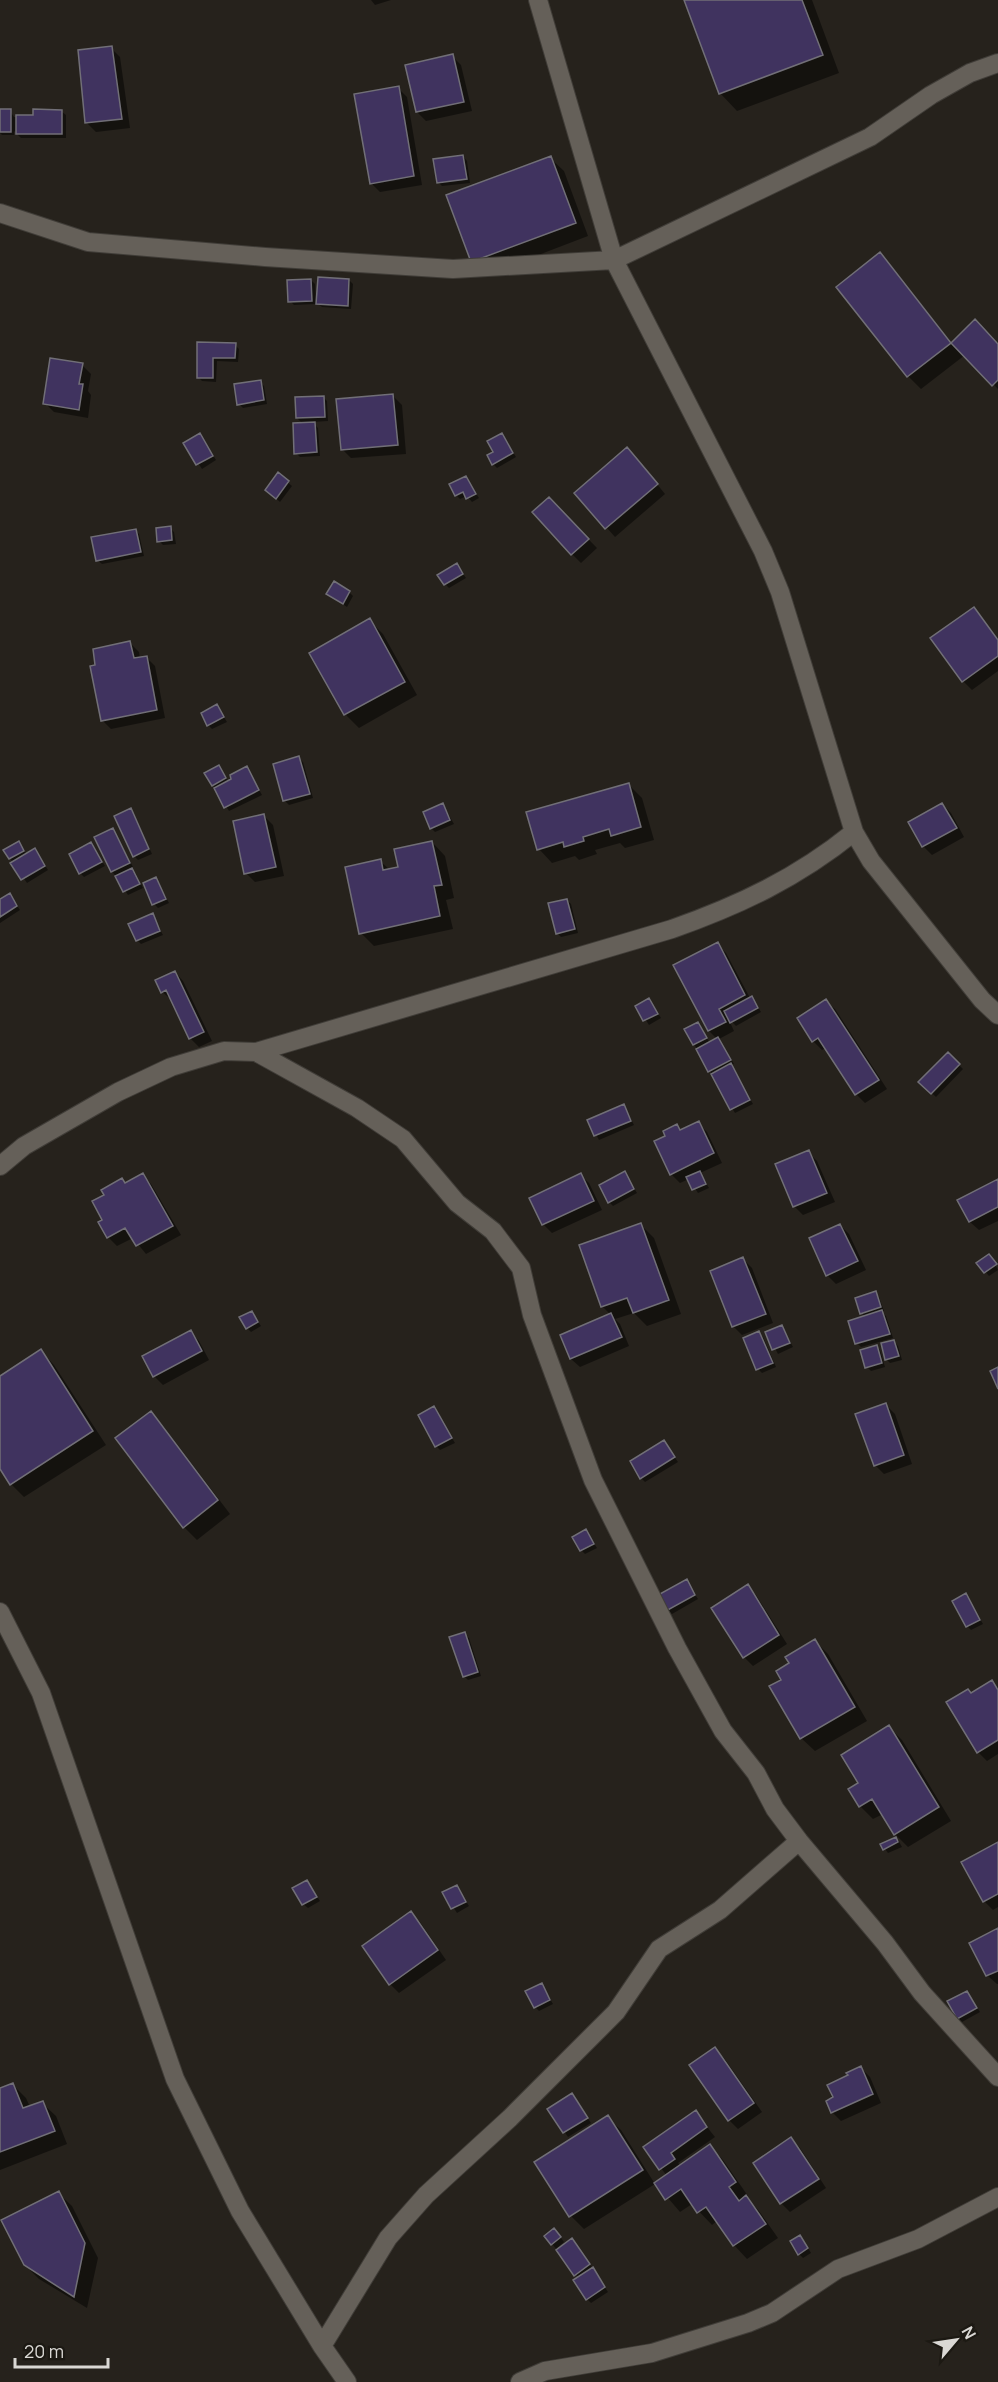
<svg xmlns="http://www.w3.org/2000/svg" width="998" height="2382" font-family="Manrope,sans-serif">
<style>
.shadow{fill:#0007}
.building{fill:#40335f;stroke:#716f77;stroke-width:1.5}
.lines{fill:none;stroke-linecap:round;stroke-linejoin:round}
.minor-casing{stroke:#403d38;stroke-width:20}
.minor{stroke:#656059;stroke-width:18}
</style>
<rect width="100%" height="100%" fill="#26221c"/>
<path class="shadow" d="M371,0h20l-16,5z
M685,0h127l27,73 -102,38 -17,-18z
M111,48l9,9 10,71 -34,4 -9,-9 -8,-71z
M452,56l9,9 11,46 -46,10 -9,-9z
M398,88l9,9 15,88 -42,7 -9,-9z
M0,111h10l4,6h21l26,-6 5,4v23h-45l-7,-7v4h-12l-2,-2z
M463,156l4,5 3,22 -28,3 -4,-4z
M550,158l14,13 24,65 -102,39 -13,-14z
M880,254l13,14 59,76 46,1v44l-33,-34 -44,34 -13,-13z
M311,280l4,4 1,20 -22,1 -4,-4z
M349,280l4,4 -2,25 -29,-2 -5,-4z
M198,344l37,1 4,4 -1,13 -21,-1 -1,21 -14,-1 -4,-4z
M82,365l9,9 -3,17 3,4 -3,23 -34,-6 -9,-9z
M260,382l4,4 3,18 -24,4 -4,-4z
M393,396l9,9 4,49 -55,4 -9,-9z
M323,397l4,4 1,20 -16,1 6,6 2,28 -20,1 -4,-4 7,-29 -6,-6z
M200,435l16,25 -14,9 -17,-26z
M502,435l14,22 -19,11 -4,-4 2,-12z
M636,458l29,36 -50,43 -39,-44z
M278,474l14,12 -12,16 -9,-8z
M466,478l13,20 -7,4 -5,-6 -7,3 -4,-4z
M549,499l48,49 -16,15 -9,-9z
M170,528l4,4 2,12 -13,1 -4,-4z
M135,530l4,4 5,22 -42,8 -5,-4z
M457,565l9,13 -17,10 -4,-4z
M349,592l4,4 -6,11 -19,-13z
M974,608l24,31v32l-26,19 -9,-9z
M369,620l14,14 34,61 -58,33 -13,-13 -35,-62z
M130,643l9,9 1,7 7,-1 8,8 10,52 -54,11 -9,-9z
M217,706l10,16 -15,7 -4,-4z
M298,758l5,4 10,36 -24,7 -4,-4 -10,-36z
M218,767l11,15 18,-14 15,27 -33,16 -23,-38z
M628,784l14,14 12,42 -29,8 -5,-5 -25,7 2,4 -18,6 -4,-4 -23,7 -13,-14z
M942,804l9,9 13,24 -32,18 -9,-9z
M443,805l11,19 -19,8 -4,-4z
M130,810l4,4 18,40 -14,6 -4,-4z
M264,816l9,9 11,51 -29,6 -9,-9z
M113,829l20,38 -2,1 5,6 7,14 -15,7 -16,-24z
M432,842l13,14 9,42 -8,2 7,29 -79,17 -13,-13 19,-72 10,9 10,-2z
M19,843l8,12 8,-5 13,20 -21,13 -17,-25z
M91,844l14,22 -21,11 -4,-4z
M156,879l13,24 -11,5 -4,-4z
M9,895l11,15 -20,13v-22z
M567,900l4,4 7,29 -17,4 -4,-4z
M152,915l11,20 -22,9 -4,-4z
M717,944l9,9 24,45 5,4 6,10 -25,14 -8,-8 6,13 -15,8 15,25 -3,2 22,38 -18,9 -41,-69 4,-20 12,19 7,-4 -8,-8 -34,-65z
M175,972l8,9 29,60 -13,6 -9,-9 -18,-38 -10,-8z
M649,1000l12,18 -12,7 -12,-19z
M826,1001l9,8 52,80 -22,14 -9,-9 -30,-46 -4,2 -9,-9 -14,-22z
M948,1054l15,15 -27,28 -16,-15z
M624,1106l10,19 -35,15 -10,-19z
M698,1123l9,9 15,31 -22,10 9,15 -11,5 -9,-14 -9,4 -9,-9 -4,-38 10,-10 5,5z
M808,1152l9,9 18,41 -32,13 -9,-9z
M625,1173l12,20 -24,13 -4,-4z
M142,1175l9,9 30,51 -35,19 -13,-16 -16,8 -9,-9 -8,-15 4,-2 22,-36z
M580,1175l9,8 13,27 -50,23 -9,-9z
M998,1181v40l-19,9 -9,-8 -11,-21z
M641,1225l13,13 27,76 -34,12 -13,-13 -19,6 5,5 9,22 -49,21 -9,-8 -10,-24 50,-20 -9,-9z
M840,1225l9,9 17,36 -30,14 -9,-9z
M743,1259l9,9 21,55 -31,12 -9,-9z
M993,1260l5,10 -9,6 -11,-13z
M875,1293l4,4 5,14 -2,1 4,4 7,22 -32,9 -4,-4 8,-26 -3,-4z
M251,1312l10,14 -10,6 -4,-4z
M782,1327l11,20 -15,7 -11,-21z
M190,1332l9,9 10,19 -46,25 -9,-9z
M759,1333l4,4 13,30 -14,6 -4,-4z
M894,1341l4,5 4,14 -12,3 -4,-4z
M876,1346l4,4 5,17 -14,4 -4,-4z
M41,1351l13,14 52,80 -82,52 -13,-13 -11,-18v-89z
M886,1405l9,9 17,50 -28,10 -9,-9z
M434,1408l21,35 -15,7 -4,-4z
M151,1413l13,14 66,87 -33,26 -13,-13z
M664,1442l14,20 -33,20 -4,-4z
M586,1531l11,17 -12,6 -4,-4z
M686,1581l12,18 -26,15 -4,-4z
M748,1586l8,9 31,49 -34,22 -9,-9z
M966,1595l17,29 -12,6 -4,-4z
M464,1634l5,4 12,38 -13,4 -4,-4z
M815,1641l13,13 39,67 -52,30 -14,-13 -18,-57 8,-17z
M992,1682l6,6v66l-11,7 -9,-9 -7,-58z
M889,1727l13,13 49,81 -43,26 -13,-13 -12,-20 -10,5 -13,-13v-23z
M897,1838l5,9 -14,6 -6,-8z
M998,1844v63l-5,3 -9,-9z
M306,1881l14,20 -12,7 -5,-4z
M457,1887l12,19 -12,7 -13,-20z
M411,1913l9,9 26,38 -47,33 -9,-9 -26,-38z
M998,1929v55h-1l-9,-8 -17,-32z
M541,1984l12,20 -14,7 -4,-4z
M967,1992l13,20 -18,10 -4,-4z
M715,2049l9,9 38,54 -24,17 -9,-9z
M861,2068l9,9 11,26 -40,18 -9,-9 3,-14 15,-22z
M13,2085l13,13 4,9 12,-4 14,13 11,28 -67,26v-80z
M572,2095l19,28 -23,14 -19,-28z
M695,2112l20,25 -37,26 3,3 29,-20 13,14 25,36 -2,1 13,14 19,27 -31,21 -13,-14 -17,-24 -5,4 -20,-21 -12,8 -24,-28 11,-8 -22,-29z
M607,2117l14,13 34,54 -71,45 -13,-13z
M791,2139l9,9 26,40 -36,24 -9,-9z
M58,2193l14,13 26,52 -11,50 -48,-29 -14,-14z
M558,2234l6,8 -7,6 2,2 17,-6 32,48 -17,11 -4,-4 -8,-21 -33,-42z
M804,2241l7,12 -8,5 -4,-4z"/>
<path class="building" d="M684,0h118l21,55 -104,39z
M112,46l10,73 -37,4 -7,-73z
M453,54l11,48 -48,10 -11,-47z
M399,86l15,90 -44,8 -16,-90z
M0,109h11v23h-11z
M33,109l29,1v24h-46v-19h17z
M463,155l4,24 -30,4 -4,-24z
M551,156l25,67 -105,39 -25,-67z
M880,252l71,91 -44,34 -71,-90z
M318,277l31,2 -1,27 -32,-2z
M311,279l1,22 -24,1 -1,-22z
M975,319l23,25v36l-6,6 -41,-43z
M197,342l39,1 -1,15h-22v20h-16z
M50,358l33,5 -4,21h4l-4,26 -36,-6z
M261,380l3,20 -27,5 -3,-21z
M393,394l5,51 -57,5 -5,-51z
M324,396l1,21 -29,1 -1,-21z
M315,422l2,30 -23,2 -1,-31z
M200,433l13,23 -17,9 -13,-22z
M502,433l11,20 -21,12 -5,-10 6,-3 -6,-11z
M627,447l31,37 -53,45 -31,-36z
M278,472l11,9 -13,18 -11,-9z
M466,476l10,18 -10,5 -3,-7 -8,4 -6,-12z
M549,497l40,42 -18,16 -39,-43z
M171,526l1,14 -15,2 -1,-14z
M136,529l5,23 -45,9 -5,-24z
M457,563l6,11 -19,11 -7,-10z
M334,581l16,10 -7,13 -17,-10z
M974,607l24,33v16l-36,26 -32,-44z
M370,618l35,64 -61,33 -35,-62z
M130,641l4,17 13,-2 10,54 -56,11 -11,-55 5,-1 -2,-16z
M217,704l7,13 -17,9 -6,-13z
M299,756l11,38 -27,7 -10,-37z
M219,765l7,13 -14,8 -8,-13z
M247,766l12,24 -35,18 -10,-20 17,-9 -1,-4z
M629,783l12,44 -30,9 -2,-7 -26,8 1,4 -20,6 -1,-5 -26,8 -11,-38z
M443,803l7,17 -20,9 -7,-17z
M942,803l15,25 -35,19 -14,-25z
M131,808l18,41 -16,8 -19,-41z
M264,814l12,53 -32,7 -11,-53z
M113,828l17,35 -19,9 -17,-35z
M19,841l5,10 -15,8 -6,-9z
M432,841l10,44 -8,1 6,30 -81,18 -14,-67 36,-8 2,11 15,-3 -4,-18z
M91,842l11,20 -23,12 -10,-20z
M35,848l10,18 -24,14 -11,-17z
M132,868l8,16 -17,8 -8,-16z
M156,877l10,22 -14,6 -9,-22z
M10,893l7,13 -17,11v-18z
M567,899l8,30 -19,5 -8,-31z
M153,913l7,18 -24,10 -8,-17z
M718,942l27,53 -26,14 7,13 -18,9 -35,-66z
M175,971l29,61 -15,7 -23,-49 -5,3 -6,-13z
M752,996l6,12 -28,15 -6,-12z
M649,998l9,16 -15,7 -8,-15z
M826,999l53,81 -24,15 -37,-57 -6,4 -15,-24z
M698,1022l9,16 -14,7 -9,-16z
M718,1037l13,23 -23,12 -12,-23z
M948,1052l12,12 -29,30 -13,-12z
M731,1063l19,37 -20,10 -19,-36z
M624,1104l7,17 -37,15 -7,-16z
M699,1121l15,32 -44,22 -16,-34 11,-5 -2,-5 14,-7 3,6z
M809,1150l18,43 -34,14 -18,-43z
M625,1171l9,18 -26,14 -9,-18z
M700,1171l6,13 -14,6 -6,-13z
M143,1173l30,53 -37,20 -11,-18 -18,10 -9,-16 4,-2 -10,-19 12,-6 -3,-5 21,-12 3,5z
M581,1173l13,28 -52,24 -13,-27z
M998,1179v28l-29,15 -12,-22z
M641,1223l28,77 -36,13 -6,-15 -26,9 -22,-62z
M840,1224l18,37 -32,15 -17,-38z
M989,1254l8,10 -13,9 -8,-10z
M743,1257l23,57 -34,13 -22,-56z
M876,1291l5,16 -21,7 -5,-16z
M882,1310l8,24 -35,10 -7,-23z
M252,1311l6,11 -12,7 -7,-12z
M611,1313l11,24 -52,22 -10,-24z
M782,1325l8,18 -18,7 -7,-18z
M191,1330l11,21 -49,26 -11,-21z
M759,1331l14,32 -17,7 -13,-32z
M894,1340l5,16 -14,4 -4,-17z
M877,1345l5,18 -17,5 -5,-18z
M41,1349l52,82 -83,54 -10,-16v-93z
M998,1367v22l-8,-18z
M886,1403l18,52 -30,11 -19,-52z
M434,1406l18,32 -17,9 -17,-32z
M151,1411l67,89 -35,28 -68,-90z
M664,1440l11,17 -35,22 -10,-18z
M586,1529l8,15 -14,7 -8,-14z
M687,1579l8,16 -29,16 -8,-16z
M748,1584l31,51 -36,23 -32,-50z
M966,1593l14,27 -14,7 -14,-26z
M465,1632l13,40 -15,5 -14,-40z
M815,1639l40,68 -55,32 -31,-53 12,-6 -5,-9 13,-8 -4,-6z
M992,1680l6,10v50l-21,13 -31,-51 22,-13 3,4z
M889,1725l50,82 -45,28 -22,-36 -13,8 -11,-18 10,-6 -17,-28z
M896,1837l2,5 -15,8 -3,-6z
M998,1842v52l-15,8 -22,-40z
M307,1880l10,17 -15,8 -10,-17z
M457,1885l9,17 -15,7 -9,-17z
M411,1911l27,39 -49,35 -27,-39z
M998,1928v43l-12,5 -17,-33z
M542,1983l8,17 -16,8 -9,-17z
M967,1991l10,17 -20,11 -10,-18z
M715,2047l39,56 -26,18 -39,-56z
M861,2066l12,28 -42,19 -5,-12 7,-4 -6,-12 21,-10 -2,-2z
M13,2083l10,25 20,-7 12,30 -55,21v-64z
M572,2093l16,25 -25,15 -16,-24z
M696,2110l11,17 -36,26 4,6 -16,11 -16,-23z
M608,2115l35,55 -74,47 -35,-55z
M791,2137l28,42 -39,25 -27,-41z
M710,2144l26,38 -7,5 10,14 7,-6 20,29 -33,22 -27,-39 -9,6 -16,-24 -16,11 -11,-17z
M59,2191l26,52 -11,54 -50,-32 -23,-45z
M554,2228l7,9 -10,8 -7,-9z
M800,2235l8,13 -10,7 -8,-14z
M572,2238l18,26 -16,12 -18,-26z
M593,2267l12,20 -19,13 -13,-20z"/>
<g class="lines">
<g class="minor-casing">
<path id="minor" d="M538,0l76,260 149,291 17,41 74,240 17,29 111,139 16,15
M0,213l88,29 177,15 188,12 161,-9 256,-123 61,-42 39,-22 28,-10
M256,1052l101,56 46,31 54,64 36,28 28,37 11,47 61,165 84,168 46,83 33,42 19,36 24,32 86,102 37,50 76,84
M0,1166l24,-20 94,-54 53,-25 53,-16 32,1 416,-123c68,-24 125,-51 182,-97
M0,1612l41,81 134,386 65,132 82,135 25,36
M322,2346l66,-108 38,-43 84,-77 106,-106 43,-63 61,-39 79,-69
M520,2382l25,-11 107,-18 96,-30 24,-10 66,-44 80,-30 80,-42"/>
</g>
<use href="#minor" class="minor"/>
</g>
<g transform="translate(956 2340) rotate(61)" stroke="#1c1913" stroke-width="4.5" paint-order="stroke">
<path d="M0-4.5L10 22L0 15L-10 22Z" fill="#dad8d4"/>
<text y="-9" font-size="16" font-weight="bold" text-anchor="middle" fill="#dad8d4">N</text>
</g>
<path d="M15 2358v9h93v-9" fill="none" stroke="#dad8d4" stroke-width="3"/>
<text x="24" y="2358" font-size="18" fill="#dad8d4" stroke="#1c1913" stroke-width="4.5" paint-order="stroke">20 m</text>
</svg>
